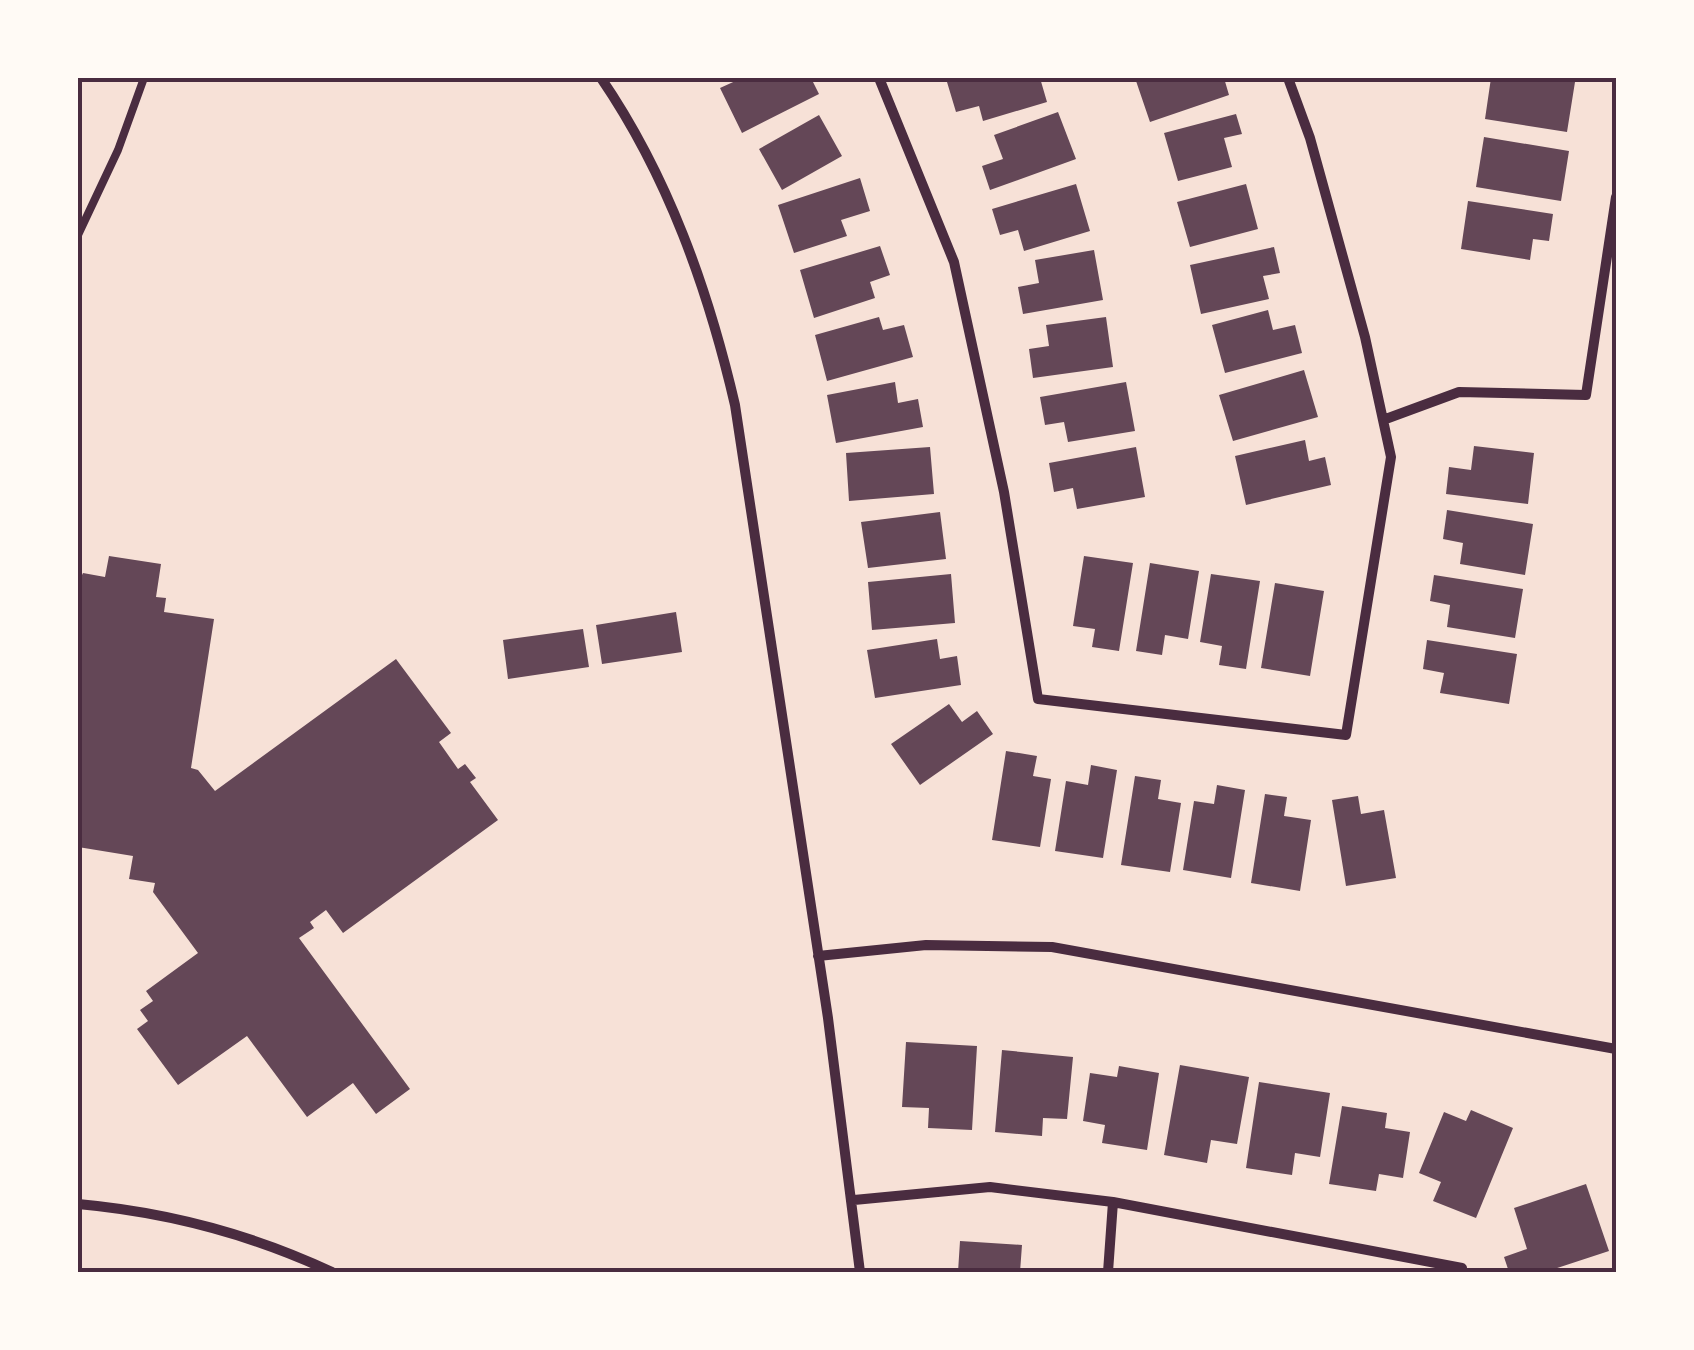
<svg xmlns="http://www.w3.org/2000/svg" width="1694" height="1350" font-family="Inter,sans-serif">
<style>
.building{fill:#644757}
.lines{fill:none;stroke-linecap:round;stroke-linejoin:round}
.service{stroke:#4a2c40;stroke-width:8}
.minor{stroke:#4a2c40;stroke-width:10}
.neatline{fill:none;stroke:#4a2c40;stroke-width:4}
</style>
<rect width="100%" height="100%" fill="#f7e1d7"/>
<path class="building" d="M742,78h69l8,16 -77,39 -22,-45z
M961,78h79l7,24 -64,19 -4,-15 -23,6 -9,-30z
M1135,78h89l5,17 -79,27z
M1491,78l84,4 -8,50 -82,-13z
M1058,112l18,47 -86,31 -8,-24 21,-7 -9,-24z
M1236,114l6,20 -18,4 8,29 -54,14 -14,-48z
M819,115l23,41 -60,34 -23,-41z
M1484,137l85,14 -8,50 -85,-14z
M860,178l10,33 -29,9 6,16 -53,17 -16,-48z
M1076,184l14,47 -66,20 -6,-21 -18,5 -8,-26z
M1246,184l12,45 -68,18 -13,-45z
M1468,201l85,13 -4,27 -16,-2 -3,21 -69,-11z
M880,246l10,29 -20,7 5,16 -61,20 -14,-48z
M1274,247l6,26 -17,3 6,23 -68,15 -11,-49z
M1094,250l9,50 -80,14 -5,-27 21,-4 -4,-23z
M1268,310l5,20 22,-5 7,28 -77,20 -13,-48z
M879,317l4,13 21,-5 9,32 -86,24 -12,-46z
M1106,317l7,50 -80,11 -4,-29 20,-3 -3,-21z
M1304,370l14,47 -85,24 -14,-46z
M895,382l3,21 20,-4 5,28 -87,16 -9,-48z
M1126,382l9,49 -67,11 -4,-20 -19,3 -5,-28z
M1305,440l4,21 16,-4 6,28 -85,20 -11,-49z
M1474,446l60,7 -6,51 -82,-10 3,-27 22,3z
M930,447l4,47 -85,7 -3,-48z
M1136,447l9,50 -68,12 -4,-21 -19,4 -5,-29z
M1447,510l86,14 -8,51 -65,-11 3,-21 -20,-4z
M940,512l6,47 -78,9 -7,-46z
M109,556l52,8 -5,33 10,1 -2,14 50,7 -23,149 7,2 17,21 181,-132 55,74 -12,9 19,27 7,-5 11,14 -6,4 28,38 -155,113 -17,-23 -16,12 4,6 -15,10 111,151 -34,25 -23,-31 -46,34 -60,-81 -69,49 -41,-56 11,-8 -8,-11 13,-9 -7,-10 52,-38 -45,-61 2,-9 -26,-4 4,-23 -55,-9v-264l5,-10 22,4z
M1084,556l49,7 -14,88 -27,-4 3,-18 -22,-3z
M1150,563l49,8 -11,68 -23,-4 -3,20 -26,-4z
M951,574l4,49 -83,7 -4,-48z
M1211,574l49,7 -14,88 -27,-4 3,-19 -22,-4z
M1434,575l89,14 -8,49 -68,-11 3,-22 -20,-4z
M1275,583l49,8 -14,85 -49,-8z
M676,612l6,40 -80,12 -6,-39z
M583,629l6,38 -81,12 -5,-39z
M937,639l3,20 17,-3 4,29 -86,13 -8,-48z
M1427,640l90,14 -8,50 -69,-11 4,-20 -21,-4z
M949,704l13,18 15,-11 16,23 -73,51 -29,-41z
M1006,751l31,5 -4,20 18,3 -11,68 -48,-7z
M1091,765l26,5 -14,88 -48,-7 11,-70 22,4z
M1135,776l26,4 -3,19 23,4 -11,69 -49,-7z
M1217,785l28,5 -14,88 -48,-8 11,-69 20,3z
M1265,794l22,3 -3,19 27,4 -11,71 -49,-8z
M1358,796l3,18 23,-4 12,68 -50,8 -14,-86z
M906,1042l71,4 -5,84 -44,-2 1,-20 -27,-1z
M1002,1050l71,7 -6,62 -24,-1 -1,18 -47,-4z
M1180,1065l69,12 -12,67 -26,-4 -4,23 -43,-8z
M1119,1066l40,7 -12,77 -45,-7 3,-18 -22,-4 7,-48 27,4z
M1259,1082l71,11 -10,64 -25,-4 -3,22 -46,-7z
M1342,1106l45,7 -2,15 25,4 -7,46 -24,-4 -3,17 -47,-7z
M1471,1110l42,18 -37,90 -43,-17 8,-19 -22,-9 25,-61 22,9z
M1586,1184l23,67 -64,21h-36l-5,-15 23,-8 -13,-41z
M960,1241l62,4 -2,27h-62z"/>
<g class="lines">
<path class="service" d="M78,235l40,-85 26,-72"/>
<path class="minor" d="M601,78c67,98 107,211 134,327l93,613 32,254
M879,78l75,184 50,230 34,207 308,36 45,-278 -26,-120 -55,-199 -22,-60
M1383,420l76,-28 127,3 30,-198
M818,956l108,-11 126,2 564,102
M854,1200l136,-13 123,15 349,66 -1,4
M78,1204c89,8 173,30 254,68
M1108,1272l5,-70"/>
</g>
<rect width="1694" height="1350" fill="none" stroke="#fffaf5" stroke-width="160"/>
<rect x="80" y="80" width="1534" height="1190" class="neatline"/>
</svg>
